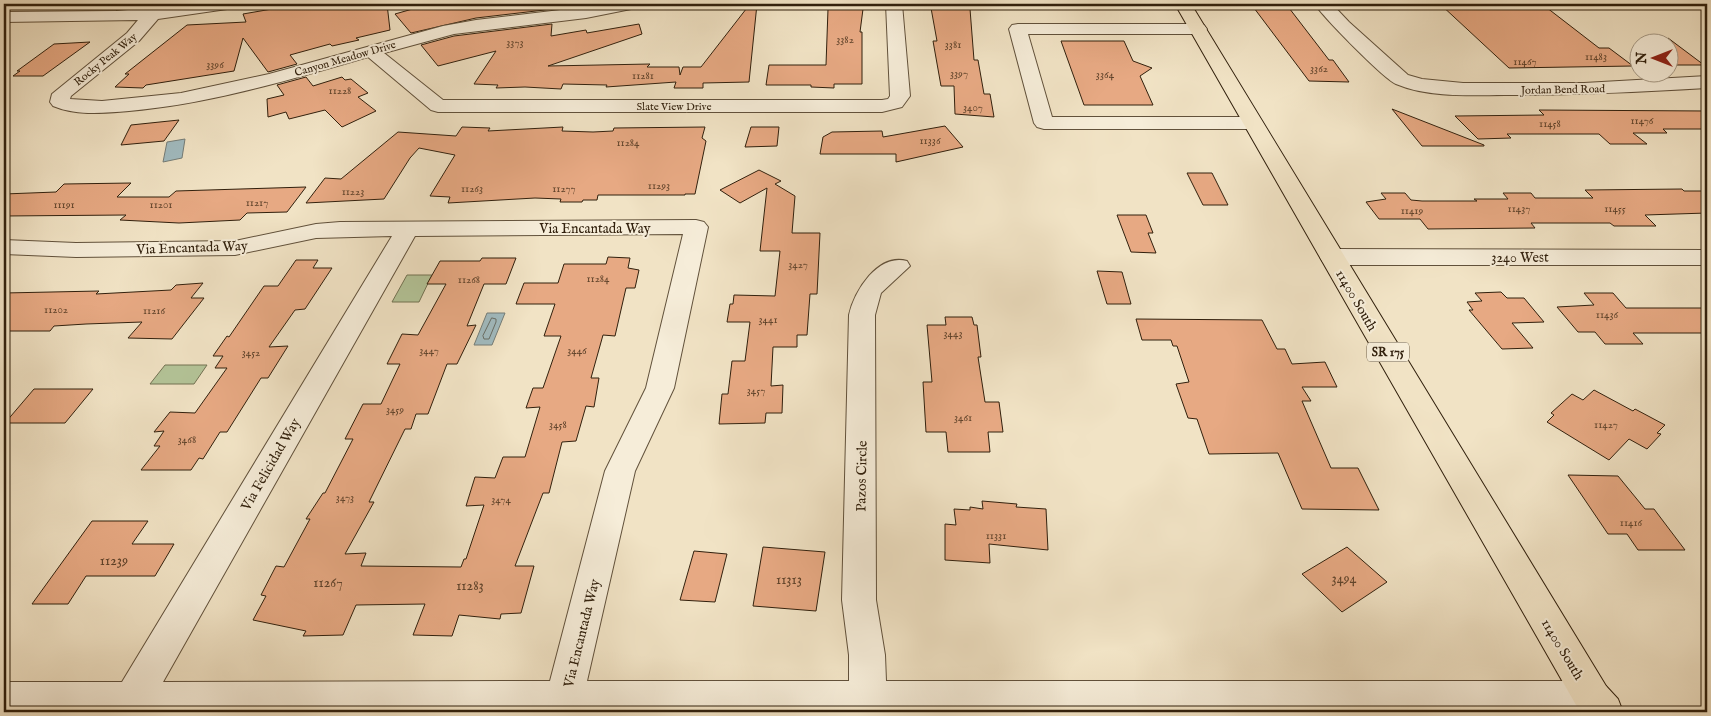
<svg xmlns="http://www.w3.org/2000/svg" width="1711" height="716" font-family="'IM FELL English',serif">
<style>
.green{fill:#b4c599;stroke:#727253}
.water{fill:#a1bbc0;stroke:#747d78}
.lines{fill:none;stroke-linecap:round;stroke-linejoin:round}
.shore{stroke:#696e66;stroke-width:1}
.building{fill:#e7a983;stroke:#31200d}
.minor-casing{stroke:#61513b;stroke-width:2}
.major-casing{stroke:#31200d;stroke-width:2}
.minor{fill:#f6edd9;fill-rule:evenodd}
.major{fill:#f1e3c5;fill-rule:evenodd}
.labels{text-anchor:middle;stroke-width:4;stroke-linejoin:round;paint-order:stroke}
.number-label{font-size:11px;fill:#5e422a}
.far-street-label{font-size:11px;fill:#31200d;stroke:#f6edd9}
.shield{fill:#f6edd9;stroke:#6c5e4a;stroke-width:1}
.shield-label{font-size:12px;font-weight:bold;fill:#31200d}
.street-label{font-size:14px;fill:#31200d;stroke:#f6edd9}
.near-number-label{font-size:14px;fill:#5e422a}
</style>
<rect width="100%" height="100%" fill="#f1e3c5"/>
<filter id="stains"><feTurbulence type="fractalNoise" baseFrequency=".004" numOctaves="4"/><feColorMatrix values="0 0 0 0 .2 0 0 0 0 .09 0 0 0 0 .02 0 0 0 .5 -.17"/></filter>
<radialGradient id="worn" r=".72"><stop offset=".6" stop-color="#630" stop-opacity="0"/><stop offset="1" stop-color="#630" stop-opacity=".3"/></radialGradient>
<path class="green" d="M407,275h25l-13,27h-27z
M165,365h42l-13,19h-44z"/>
<path class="water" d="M185,139l-3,19 -19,4 4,-20z
M487,313h18l-13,32h-18z"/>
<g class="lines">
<path class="shore" d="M492,318l4,1v3l-7,17h-5l-1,-3z"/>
</g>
<path class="building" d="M301,4h86l3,26 -34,8 3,2 -27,6 -2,-2 -40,11 7,9 -29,8 -25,-34 -9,33 -88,14 -3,3 -28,-1 14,-13h-4l62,-49 59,-3 -3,-8z
M441,4h112v5l-77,9 -65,15 -16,-19 28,-8 2,3z
M750,4h7l-8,78 -46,1v5h-29l2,-6 -70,5 1,-2 -44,-1 -2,5 -36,-2 -29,1 2,-3 -24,-1 22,-33 -58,15 -17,-21 33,-9 98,-12 -1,12 35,-6 1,3 52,-9 3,10 -94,32 102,-2 -3,3h32l1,8 3,-8h18z
M1251,4h35l43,56h4l16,22 -40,-1z
M1440,4h102l57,44h10l24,18 -124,2z
M931,8l39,1 4,51h4l6,34h6l4,23 -39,-3 -1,-28h-13l-8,-45h4z
M828,9h35l-3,23h2v52h-28v4l-23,-1v-2h-45l3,-20h57z
M1668,38l36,27h-36z
M1061,41h63l9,20 19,7 -12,8 13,29h-69z
M90,42l-47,34h-30l7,-5h-3l37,-27z
M306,77l7,9 29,-9 3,3 6,-1 17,14 -10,4 18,14 -34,16 -17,-17 -36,9 -3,-7 -18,5 -1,-18 17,-4 -7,-10z
M1392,109l92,36v1h-62z
M1539,110l168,1v18h-44l4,4h-34l14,11h-37l-11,-10h-92l4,4 -33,1 -23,-23 89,-1z
M179,120l-15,21 -43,4 10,-20z
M945,126l18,21 -67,15v-8h-76l3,-17 9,-5 50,-1 1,6z
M462,127l28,1 -2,3 75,-4 -1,4 31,1 20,-1 1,-3 91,-1 -3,11 4,3 -11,53h-10v1h-87l-1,5h-14l-1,2h-22l1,-3 -26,-1 -87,5 2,-6 -20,-1 25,-41 -36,-7 -9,10 -26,41 -78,4 19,-25 16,1 57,-47 58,4z
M751,127h28l-2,19 -32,1z
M759,170l22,11 -6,3 20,12 -3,37h28l-3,61h-7l-3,41h-10v12h-24l-2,39 12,-1 -1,28h-16l-1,10 -46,1 3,-30h6l4,-33h13l5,-39h-23l3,-18h3l1,-9 41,1 5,-45h-20l7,-63 -27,15 -20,-13z
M1187,173h25l16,32h-25z
M131,183l-14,14h52l7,-6 130,-4 -19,25 -40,1 -7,7 -61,3 -59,-3 6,-5 -122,1v-22l52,-2 8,-8z
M1682,189l2,2h23v22l-62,2 11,11h-42l-4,-3h-79l4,5 -107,1 -8,-10h-41l-13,-17 20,-3 -5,-6h24l6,7 11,1h55l-3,-2h34l-5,-6h28l4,5h58l-8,-8z
M1117,215h29l7,18h-5l8,20 -25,-1z
M608,257l22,1 -2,10 11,2 -4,18h-9l-11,48 -12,-1 -12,43h8l-5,29 -8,-1 -10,35 -14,1 -13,51h-6l-28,73h19l-13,47 -20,1 -1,5 -41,-4 -7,21 -39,-1 12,-31 -69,1 -13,30 -40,1 3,-5 -53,-11 13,-24 -5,-1 15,-29 8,1 26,-48h-4l17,-26h2l28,-54h-8l18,-35h18l19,-40h-13l15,-30 16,1 28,-51h-19l13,-23h40l2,-3h34l-10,26h-22l-17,42 9,-1 -19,39h-10l-19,50h-12l-5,15h-6l-36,73h5l-29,52 21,-1 -5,13 100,1 3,-8h2l18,-54 -18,1 9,-29 20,1 8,-21h22l15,-50 -14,1 7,-20h10l18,-52h-17l11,-32h-39l8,-21h34l6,-19h42z
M296,260h22l-5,8h19l-27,41 -10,1 -26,37 19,-1 -20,32h-7l-34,54h-7l-17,27 -4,-1 -8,12h-50l19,-24h-6l10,-15 -10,1 16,-20 25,1 32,-45h-12l8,-12h-10l14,-20 2,1 35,-51h14z
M1097,271l25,1 9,32h-24z
M203,283l-12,15h13l-32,41 -44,-1 14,-16 -56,2 -32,2 -4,5h-46v-38l95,-2 -3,3 75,-4 5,-5z
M1501,292l6,6h17l20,24 -32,1 21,25 -31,1 -33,-39h4l-6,-8 15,-1 -7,-8z
M1584,293h29l13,15h81v25h-74l10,11h-38l-10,-12h-17l-21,-25 37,-2z
M945,317h27l2,8h3l4,32h-3l7,45h14l4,30h-15l2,20h-42l-2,-20h-20l-3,-50h9l-5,-57h19z
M1136,319l126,1 15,29h8l7,15 33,-2 12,25h-35l9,14h-9l29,67h27l21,42 -77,-1 -24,-56 -69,1 -12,-35 -9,-1 -12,-34 13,-2 -12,-36h-4l-2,-6h-29z
M34,389h59l-28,34h-60z
M1594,390l39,21 2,-2 30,16 -8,8 4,1 -14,15 -18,-10 -20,21 -62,-38 7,-7 -3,-2 21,-19 11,6z
M1568,475l50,1 27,33h9l31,41h-47l-11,-16h-19z
M982,501l35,3 -1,3 30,2 2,41 -59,-6 1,19 -45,-3v-36l11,1 -2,-16 16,1v-3l13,2z
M92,521h56l-16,23h42l-19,32h-69l-18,28h-36z
M763,547l62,5 -9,59 -63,-5z
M1347,547l40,35 -45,30 -40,-38z
M694,551l33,3 -12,48 -35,-2z"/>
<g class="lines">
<g class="minor-casing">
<path id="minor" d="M200,4h35l-2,4 -6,1 -69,10 -19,22 -68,55 -1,3 32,2 79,-8 88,-19 174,-48 33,-6 134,-16h28l-2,4 -50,10 -132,16 -70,19 59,47h439l6,-1 2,-3 -4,-92h16l8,92 -8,11 -20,5h-444l-7,-2 -63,-53c-79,23 -158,47 -239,54 -26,2 -52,5 -76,-5l-3,-4 2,-8 75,-61 11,-13 -134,2v-10l112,-1z
M1315,4h17l17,18 59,53 14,4 41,4h121l123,-7v12c-67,4 -134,7 -202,7 -34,0 -76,3 -109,-11 -13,-6 -74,-68 -81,-80z
M1018,24h180l6,1 3,4 -3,4 -6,1h-170l24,83h201l7,2 3,4 -3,4 -7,2h-209l-7,-2 -3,-4 -25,-94 3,-4z
M696,220l8,2 4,5 -34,161 -39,83 -48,210h262v-26l-7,-55 7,-285c5,-24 29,-62 58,-54l3,5 -29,27 -6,22 1,285 9,55 1,26h707l13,5 6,13 -6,13h-1602v-30h118l270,-446 -76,2 -81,17 -159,2 -72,-3v-14l72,3 159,-2 81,-17 24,-2zM683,234l-37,154 -41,83 -55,210 -387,1 252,-446z
M1332,249l375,1v15h-375l-9,-3 -3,-5 3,-5z"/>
</g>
<g class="major-casing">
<path id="major" d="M1175,4h16l415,682 12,13 5,13h-43z"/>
</g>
<use href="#minor" class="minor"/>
<use href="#major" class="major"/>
</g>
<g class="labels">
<g class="number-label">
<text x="845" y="43">3382</text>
<text x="515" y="46">3373</text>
<text x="953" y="48">3381</text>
<text x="1596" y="60">11483</text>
<text x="1525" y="65">11467</text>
<text x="215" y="68">3396</text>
<text x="1319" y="72">3362</text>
<text x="959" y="77">3397</text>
<text x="1105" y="78">3364</text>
<text x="643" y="79">11281</text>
<text x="340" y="94">11228</text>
<text x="973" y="111">3407</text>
<text x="1642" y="124">11476</text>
<text x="1550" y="127">11458</text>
<text x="930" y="144">11336</text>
<text x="628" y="146">11284</text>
<text x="659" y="189">11293</text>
<text x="472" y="192">11263</text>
<text x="564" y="192">11277</text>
<text x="353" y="195">11223</text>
<text x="257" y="206">11217</text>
<text x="64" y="208">11191</text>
<text x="161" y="208">11201</text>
<text x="1519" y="212">11437</text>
<text x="1615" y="212">11455</text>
<text x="1412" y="214">11419</text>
<text x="798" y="268">3427</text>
<text x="598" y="282">11284</text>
<text x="469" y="283">11268</text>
<text x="56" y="313">11202</text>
<text x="154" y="314">11216</text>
<text x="1607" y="318">11436</text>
<text x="768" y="323">3441</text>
<text x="953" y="337">3443</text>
<text x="429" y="354">3447</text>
<text x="577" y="354">3446</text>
<text x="251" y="356">3452</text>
<text x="756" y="394">3457</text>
<text x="395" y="413">3459</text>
<text x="963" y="421">3461</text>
<text x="558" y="428">3458</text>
<text x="1606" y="428">11427</text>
<text x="187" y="443">3468</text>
<text x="345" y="501">3473</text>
<text x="501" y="503">3474</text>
<text x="1631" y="526">11416</text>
<text x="996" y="539">11331</text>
</g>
<g class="far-street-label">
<text transform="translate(345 58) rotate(-16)" y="4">Canyon Meadow Drive</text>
<text transform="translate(105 59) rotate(-39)" y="4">Rocky Peak Way</text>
<text transform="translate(1563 89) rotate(-1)" y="4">Jordan Bend Road</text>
<text x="674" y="110">Slate View Drive</text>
</g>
<rect class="shield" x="1367" y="342.5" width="42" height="19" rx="4"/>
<g class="shield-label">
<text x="1388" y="356">SR 175</text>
</g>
<g class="street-label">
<text x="595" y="233">Via Encantada Way</text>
<text transform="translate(192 247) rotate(-2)" y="5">Via Encantada Way</text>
<text x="1520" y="262">3240 West</text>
<text transform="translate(1357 300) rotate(60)" y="5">11400 South</text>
<text transform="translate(270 464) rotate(-60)" y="5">Via Felicidad Way</text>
<text transform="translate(861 476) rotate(-89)" y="5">Pazos Circle</text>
<text transform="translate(581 633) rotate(-76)" y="5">Via Encantada Way</text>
<text transform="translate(1563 649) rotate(59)" y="5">11400 South</text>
</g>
<g class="near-number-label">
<text x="114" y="565">11239</text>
<text x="1344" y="583">3494</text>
<text x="789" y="584">11313</text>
<text x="328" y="587">11267</text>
<text x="470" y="590">11283</text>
</g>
</g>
<rect width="1711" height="716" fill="none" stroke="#f1e3c5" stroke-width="20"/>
<rect x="5" y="5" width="1701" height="706" fill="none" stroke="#31200d" stroke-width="2.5"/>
<rect x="10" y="10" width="1691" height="696" fill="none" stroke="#31200d"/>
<g transform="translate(1654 58) rotate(270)"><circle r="24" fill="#f6edd9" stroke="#a79b87"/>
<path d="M0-4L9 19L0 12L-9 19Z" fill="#8f2418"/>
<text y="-8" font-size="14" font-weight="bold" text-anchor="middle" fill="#31200d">N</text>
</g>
<rect width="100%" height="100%" filter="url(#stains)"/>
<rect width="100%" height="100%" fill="url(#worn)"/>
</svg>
